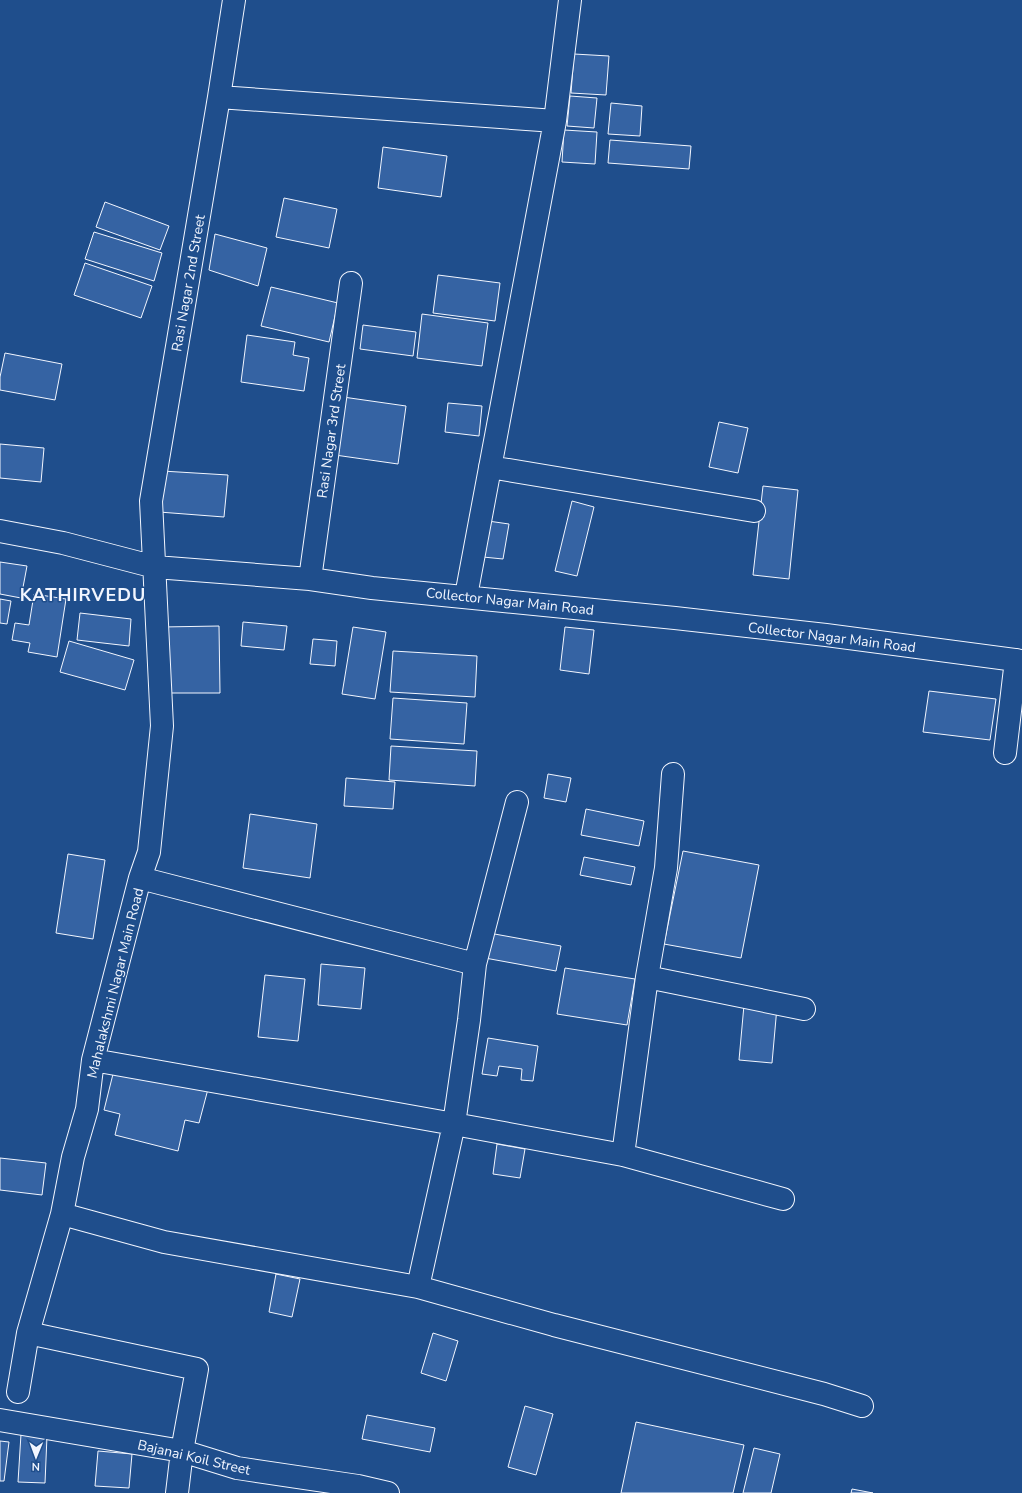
<svg xmlns="http://www.w3.org/2000/svg" width="1022" height="1493" font-family="'Nunito Sans',sans-serif">
<style>
.building{fill:#3563a3;stroke:#f2f6ff}
.lines{fill:none;stroke-linecap:round;stroke-linejoin:round}
.minor-casing{stroke:#f2f6ff;stroke-width:24}
.minor{stroke:#1f4e8c;stroke-width:22}
.labels{text-anchor:middle;stroke-width:3;stroke-linejoin:round;paint-order:stroke}
.street-label{font-size:14px;fill:#f2f6ff;stroke:#1f4e8c}
.district-label{font-size:18px;font-weight:bold;letter-spacing:1px;fill:#f2f6ff;stroke:#1f4e8c}
</style>
<rect width="100%" height="100%" fill="#1f4e8c"/>
<path class="building" d="M574,54l35,2 -3,39 -35,-2z
M570,96l27,2 -3,30 -27,-2z
M611,103l31,3 -2,30 -32,-2z
M564,130l33,2 -2,32 -33,-2z
M610,140l81,6 -2,23 -81,-6z
M383,147l64,9 -6,41 -63,-9z
M284,198l53,11 -8,39 -53,-11z
M105,202l64,24 -9,24 -64,-23z
M94,232l68,21 -8,28 -69,-22z
M215,234l52,14 -9,38 -49,-16z
M85,263l67,23 -11,32 -67,-23z
M438,275l62,8 -5,38 -62,-8z
M271,287l67,16 -9,39 -68,-16z
M422,314l66,9 -6,43 -65,-8z
M363,325l53,7 -3,24 -53,-7z
M247,335l48,7 -2,13 16,3 -5,33 -63,-9z
M5,353l57,11 -7,36 -55,-10v-13z
M336,396l70,10 -8,58 -70,-10z
M448,403l34,3 -3,30 -34,-4z
M719,422l29,6 -10,45 -29,-6z
M0,444l44,4 -3,34 -41,-4z
M162,471l66,4 -4,42 -65,-5z
M763,486l35,4 -9,89 -36,-4z
M572,501l22,6 -17,69 -22,-5z
M488,521l21,3 -6,35 -20,-2z
M0,562l27,4 -6,32 -21,-4z
M34,594l32,5 -9,58 -29,-5 2,-9 -18,-3 3,-17 14,2z
M0,599l11,2 -4,23 -7,-1z
M80,613l51,6 -2,27 -52,-6z
M243,622l44,4 -3,24 -43,-4z
M219,626l1,67h-58v-66z
M353,627l33,5 -11,67 -33,-5z
M565,627l29,3 -5,44 -29,-4z
M313,639l24,2 -2,25 -25,-2z
M69,641l65,19 -9,30 -65,-18z
M393,651l84,5 -2,41 -85,-5z
M929,691l67,8 -6,41 -67,-8z
M393,698l74,5 -3,41 -74,-5z
M391,746l86,5 -2,35 -86,-6z
M548,774l23,4 -5,24 -22,-4z
M346,778l49,4 -2,27 -49,-3z
M586,809l58,12 -5,25 -58,-11z
M250,814l67,10 -7,54 -67,-10z
M683,851l76,14 -18,93 -77,-14z
M68,854l37,6 -12,79 -37,-6z
M584,857l51,10 -4,18 -51,-10z
M489,933l72,13 -5,25 -71,-13z
M321,964l44,4 -4,41 -43,-4z
M565,968l70,11 -8,46 -70,-11z
M265,975l40,4 -7,62 -40,-4z
M744,1005l33,2 -5,56 -33,-3z
M488,1038l50,8 -5,35 -12,-1 1,-11 -23,-3 -2,10 -15,-2z
M115,1066l93,23 -9,34 -14,-3 -7,31 -63,-16 5,-21 -16,-4z
M497,1144l28,5 -5,29 -27,-4z
M0,1158l46,5 -4,32 -42,-5z
M276,1274l24,5 -8,38 -23,-5z
M433,1333l25,8 -12,40 -25,-8z
M525,1406l28,8 -17,61 -28,-8z
M367,1415l68,13 -5,24 -68,-13z
M636,1422l108,23 -11,48h-112z
M21,1434l26,2 -2,47 -27,-1z
M0,1441l9,1 -5,39h-4z
M754,1448l26,6 -9,39h-28z
M98,1451l34,3 -3,34 -34,-2z
M852,1489l21,4h-22z"/>
<g class="lines">
<g class="minor-casing">
<path id="minor" d="M219,97l336,24
M490,467l264,44
M0,531l63,12 92,24 155,12 62,9 303,30 151,17 196,26
M310,579l41,-296
M466,596l89,-475 15,-121
M1005,753l11,-93
M140,878l335,86 -6,56 -15,104 -36,163
M475,964l42,-162
M647,977l157,32
M93,1060l361,64 169,31 160,44
M623,1155l24,-178 19,-109 7,-94
M62,1214l102,28 254,45 136,38 270,69 38,12
M28,1333l169,36 -15,82 -5,42
M18,1392l10,-59 34,-119 11,-57 14,-48 6,-49 47,-182 9,-26 13,-126 -11,-225 68,-404 15,-97
M0,1420l182,31 55,17 121,18 30,7"/>
</g>
<use href="#minor" class="minor"/>
</g>
<g class="labels">
<g class="street-label">
<text transform="translate(188 283) rotate(-80)" y="5">Rasi Nagar 2nd Street</text>
<text transform="translate(331 431) rotate(-82)" y="5">Rasi Nagar 3rd Street</text>
<text transform="translate(510 601) rotate(6)" y="5">Collector Nagar Main Road</text>
<text transform="translate(832 637) rotate(7)" y="5">Collector Nagar Main Road</text>
<text transform="translate(115 983) rotate(-76)" y="5">Mahalakshmi Nagar Main Road</text>
<text transform="translate(194 1457) rotate(13)" y="5">Bajanai Koil Street</text>
</g>
<g class="district-label">
<text x="83" y="601">KATHIRVEDU</text>
</g>
</g>
<g transform="translate(36 1457) rotate(181)" stroke="#1f4e8c" stroke-width="3" paint-order="stroke">
<path d="M0-3L7 15L0 10L-7 15Z" fill="#f2f6ff"/>
<text y="-6" font-size="11" font-weight="bold" text-anchor="middle" fill="#f2f6ff">N</text>
</g>
</svg>
